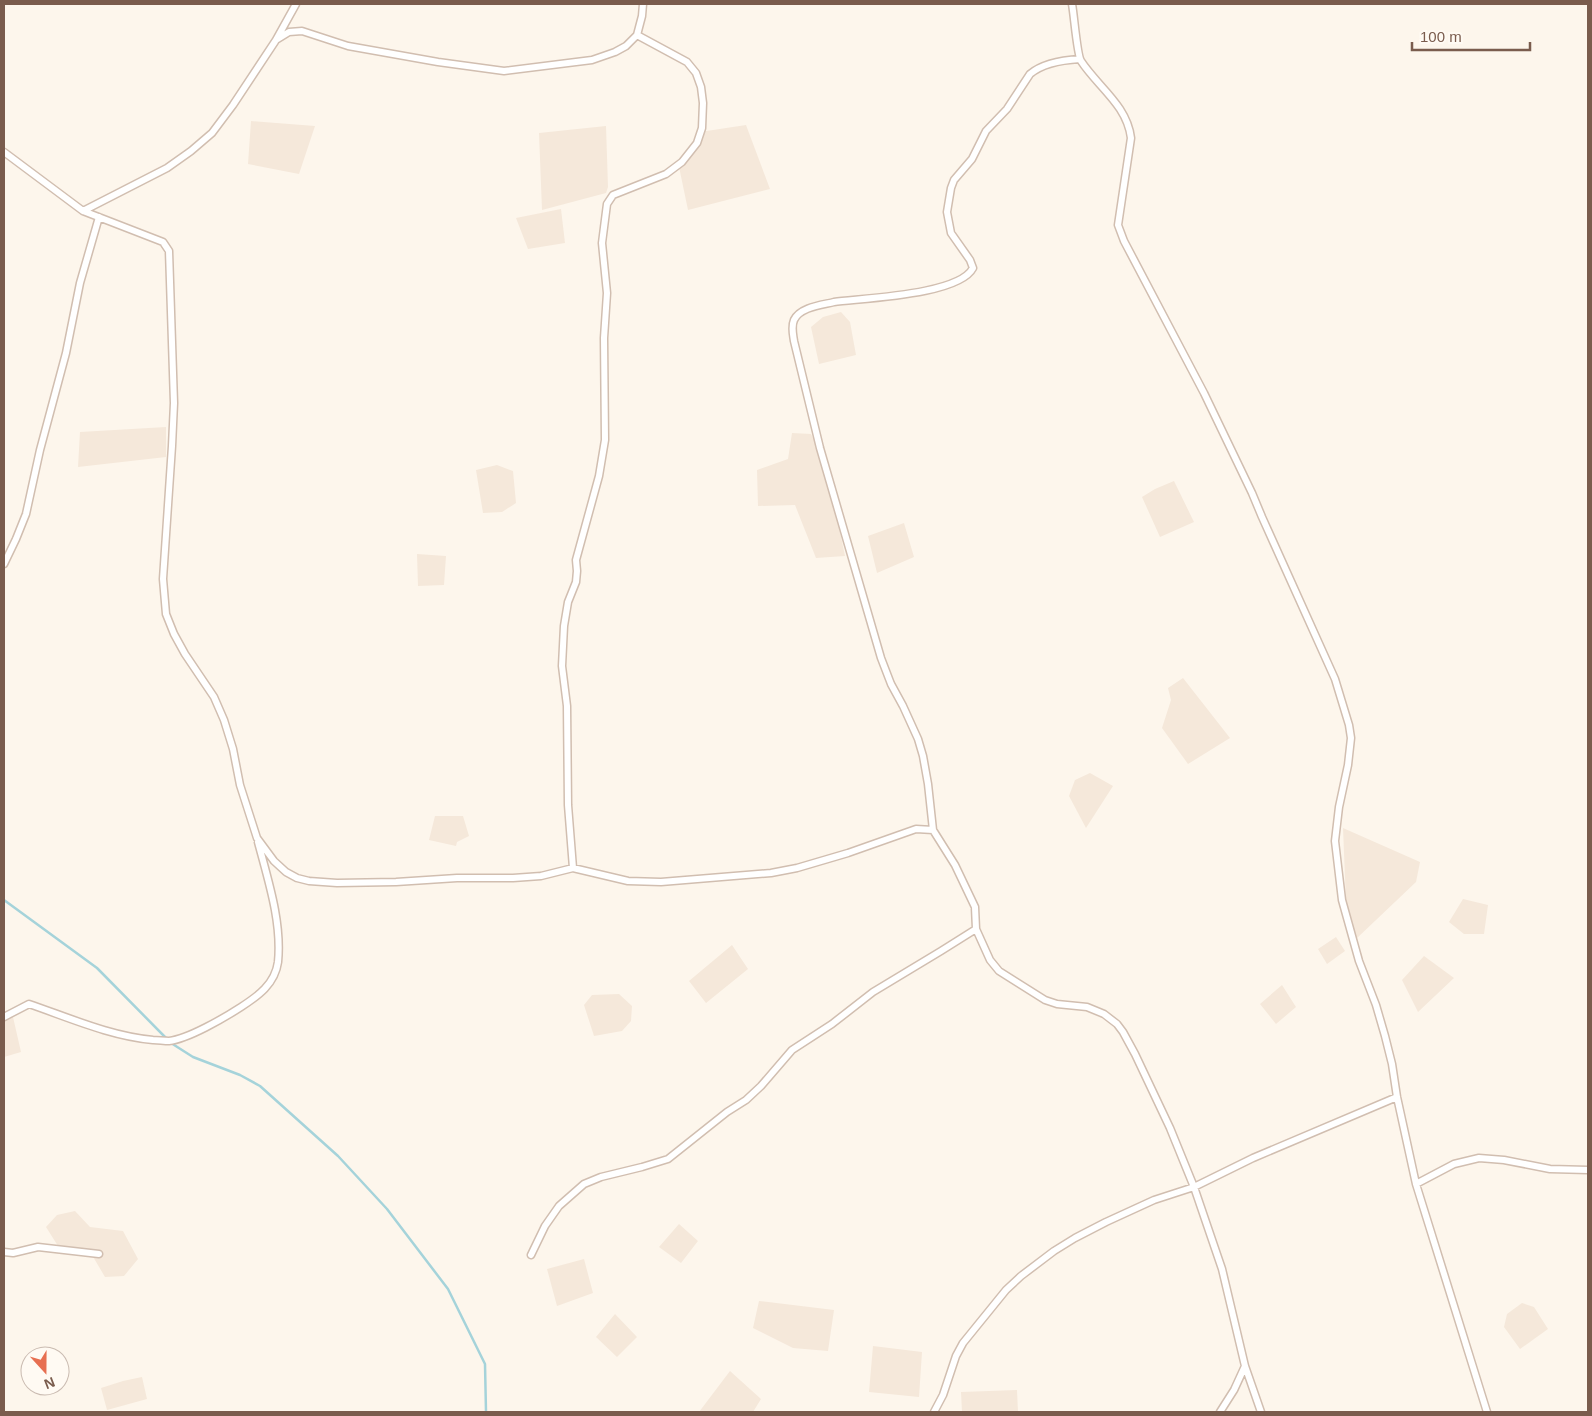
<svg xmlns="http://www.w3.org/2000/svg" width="1592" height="1416" font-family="Helvetica,sans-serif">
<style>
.residential{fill:#f5e8da}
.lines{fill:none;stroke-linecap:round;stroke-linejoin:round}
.stream{stroke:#a5d3da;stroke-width:2.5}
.minor-casing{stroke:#d1beb0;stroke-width:9}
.minor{stroke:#fff;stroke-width:6}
</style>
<rect width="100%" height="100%" fill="#fdf6ec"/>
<path class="residential" d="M251,121l64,5 -16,48 -51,-10z
M746,125l24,64 -82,21 -10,-48 22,-30z
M606,126l2,61 -2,6 -64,17 -3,-77z
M561,209l4,34 -37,6 -12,-31z
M841,312l9,10 6,33 -37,9 -8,-37 12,-10z
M166,427v30l-88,10 2,-35z
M792,433l19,1 9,17 10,33 15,72 -29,2 -21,-53 -37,1 -1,-36 31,-11z
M497,465l16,6 3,32 -14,9 -19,1 -7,-43z
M1174,481l20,41 -34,15 -18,-40 13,-8z
M904,523l10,34 -37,16 -9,-37z
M417,554l29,2 -2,29 -26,1z
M1183,678l47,60 -42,26 -26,-36 9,-28 -3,-12z
M1090,773l23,13 -27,42 -17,-32 6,-16z
M435,816h28l6,20 -12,6 -1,4 -27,-6z
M1343,828l77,34 -4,20 -60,57 -10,-37z
M1463,899l25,6 -4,29h-20l-15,-12z
M1336,937l9,14 -18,13 -9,-15z
M732,945l16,24 -42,34 -17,-22z
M1424,956l30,22 -36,34 -16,-32z
M1282,985l14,22 -20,17 -16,-20z
M619,994l13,12 -1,15 -9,10 -28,5 -10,-31 8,-10z
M13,1017l8,35 -17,5v-37z
M75,1211l15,16 33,4 15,28 -14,17 -19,1 -13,-22 -34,-9 -12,-19 11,-12z
M679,1224l19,17 -17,22 -22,-16z
M584,1259l9,34 -36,13 -10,-37z
M759,1301l75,9 -6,41 -35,-3 -40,-20z
M1522,1303l12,4 14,22 -28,20 -16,-22 3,-13z
M615,1314l22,23 -20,20 -21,-20z
M873,1346l49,6 -3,45 -50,-5z
M730,1371l31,28 -8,13h-54z
M142,1377l5,22 -40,11 -6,-22 22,-7z
M1017,1390l1,22h-56l-1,-20z"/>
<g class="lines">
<path class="stream" d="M4,900l93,68 70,71
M171,1043l22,14 47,18 20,11 78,70 49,53 61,80 37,75 1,48"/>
<g class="minor-casing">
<path id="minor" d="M1072,4c2,10 5,51 9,57 17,26 46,44 50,77l-13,87 6,16 80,152 48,100 10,24 73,162 14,46 2,13 -3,27 -9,42 -4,34 7,59 17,61 17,44 9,31 7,28 5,33 19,87 71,228
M276,40l20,-36
M4,152l79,59 80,31 6,9 5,152 -2,43 -9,133 3,35 8,20 11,20 29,43 10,23 9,29 7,36 17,53 17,23 12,11 11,6 12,3 28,2 59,-1 61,-4h56l28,-2 32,-8 55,13 33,1 110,-9 26,-5 51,-15 68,-24 17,1 22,35 20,42 1,22 14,31 9,11 46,29 12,4 30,3 17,7 13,10 6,8 12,22 35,74 24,59 28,82 23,97 16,46
M83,211l84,-43 24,-17 21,-18 21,-28 43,-65 13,-8 13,-1 46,15 90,16 66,9 88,-11 23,-8 11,-6 11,-11 5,-19 1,-12
M4,564l12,-25 10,-25 14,-64 26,-97 14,-70 19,-66
M933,830l-5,-46 -5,-28 -5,-17 -15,-33 -12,-22 -10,-26 -61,-210 -26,-107c-1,-7 -3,-14 0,-21 6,-13 28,-15 40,-18 30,-4 125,-7 139,-34l-3,-8 -19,-27 -4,-21 4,-24 3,-8 18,-21 14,-28 21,-22 23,-35c13,-11 33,-14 50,-15
M573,868l-5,-63 -1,-99 -5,-40 2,-40 4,-24 8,-20 1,-11 -1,-11 23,-84 6,-36 -1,-102 3,-45 -5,-50 5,-39 6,-9 53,-21 16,-12 15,-19 5,-15 1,-25 -2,-16 -5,-14 -9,-11 -50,-27
M4,1017l25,-13c41,14 81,32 124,36 5,0 11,1 16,1 19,-2 55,-23 72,-34 17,-11 34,-23 37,-45 4,-40 -10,-82 -20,-120
M1416,1184l38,-20 25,-6 25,2 46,9 38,1
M4,1252l9,1 25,-6 61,7
M531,1255l14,-29 14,-20 25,-22 17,-7 41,-10 26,-8 59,-47 19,-12 15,-14 31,-36 40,-26 41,-32 68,-41 35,-22
M934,1412l9,-17 13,-39 7,-13 43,-53 15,-14 33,-25 21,-13 31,-16 48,-22 40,-13 59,-29 144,-61
M1220,1412l14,-22 11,-24"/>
</g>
<use href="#minor" class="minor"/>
</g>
<rect width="1592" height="1416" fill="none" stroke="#7a5c4d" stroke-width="10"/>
<g transform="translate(45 1371) rotate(159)"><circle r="24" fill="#fffaf3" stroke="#cabbb1"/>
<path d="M0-4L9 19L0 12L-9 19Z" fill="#e76f51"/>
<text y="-8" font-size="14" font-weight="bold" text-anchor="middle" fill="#7a5c4d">N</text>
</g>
<path d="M1412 42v8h118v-8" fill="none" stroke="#7a5c4d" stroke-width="2.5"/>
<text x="1420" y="42" font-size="15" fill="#7a5c4d" stroke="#fffaf3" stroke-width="4" paint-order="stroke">100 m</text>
</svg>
